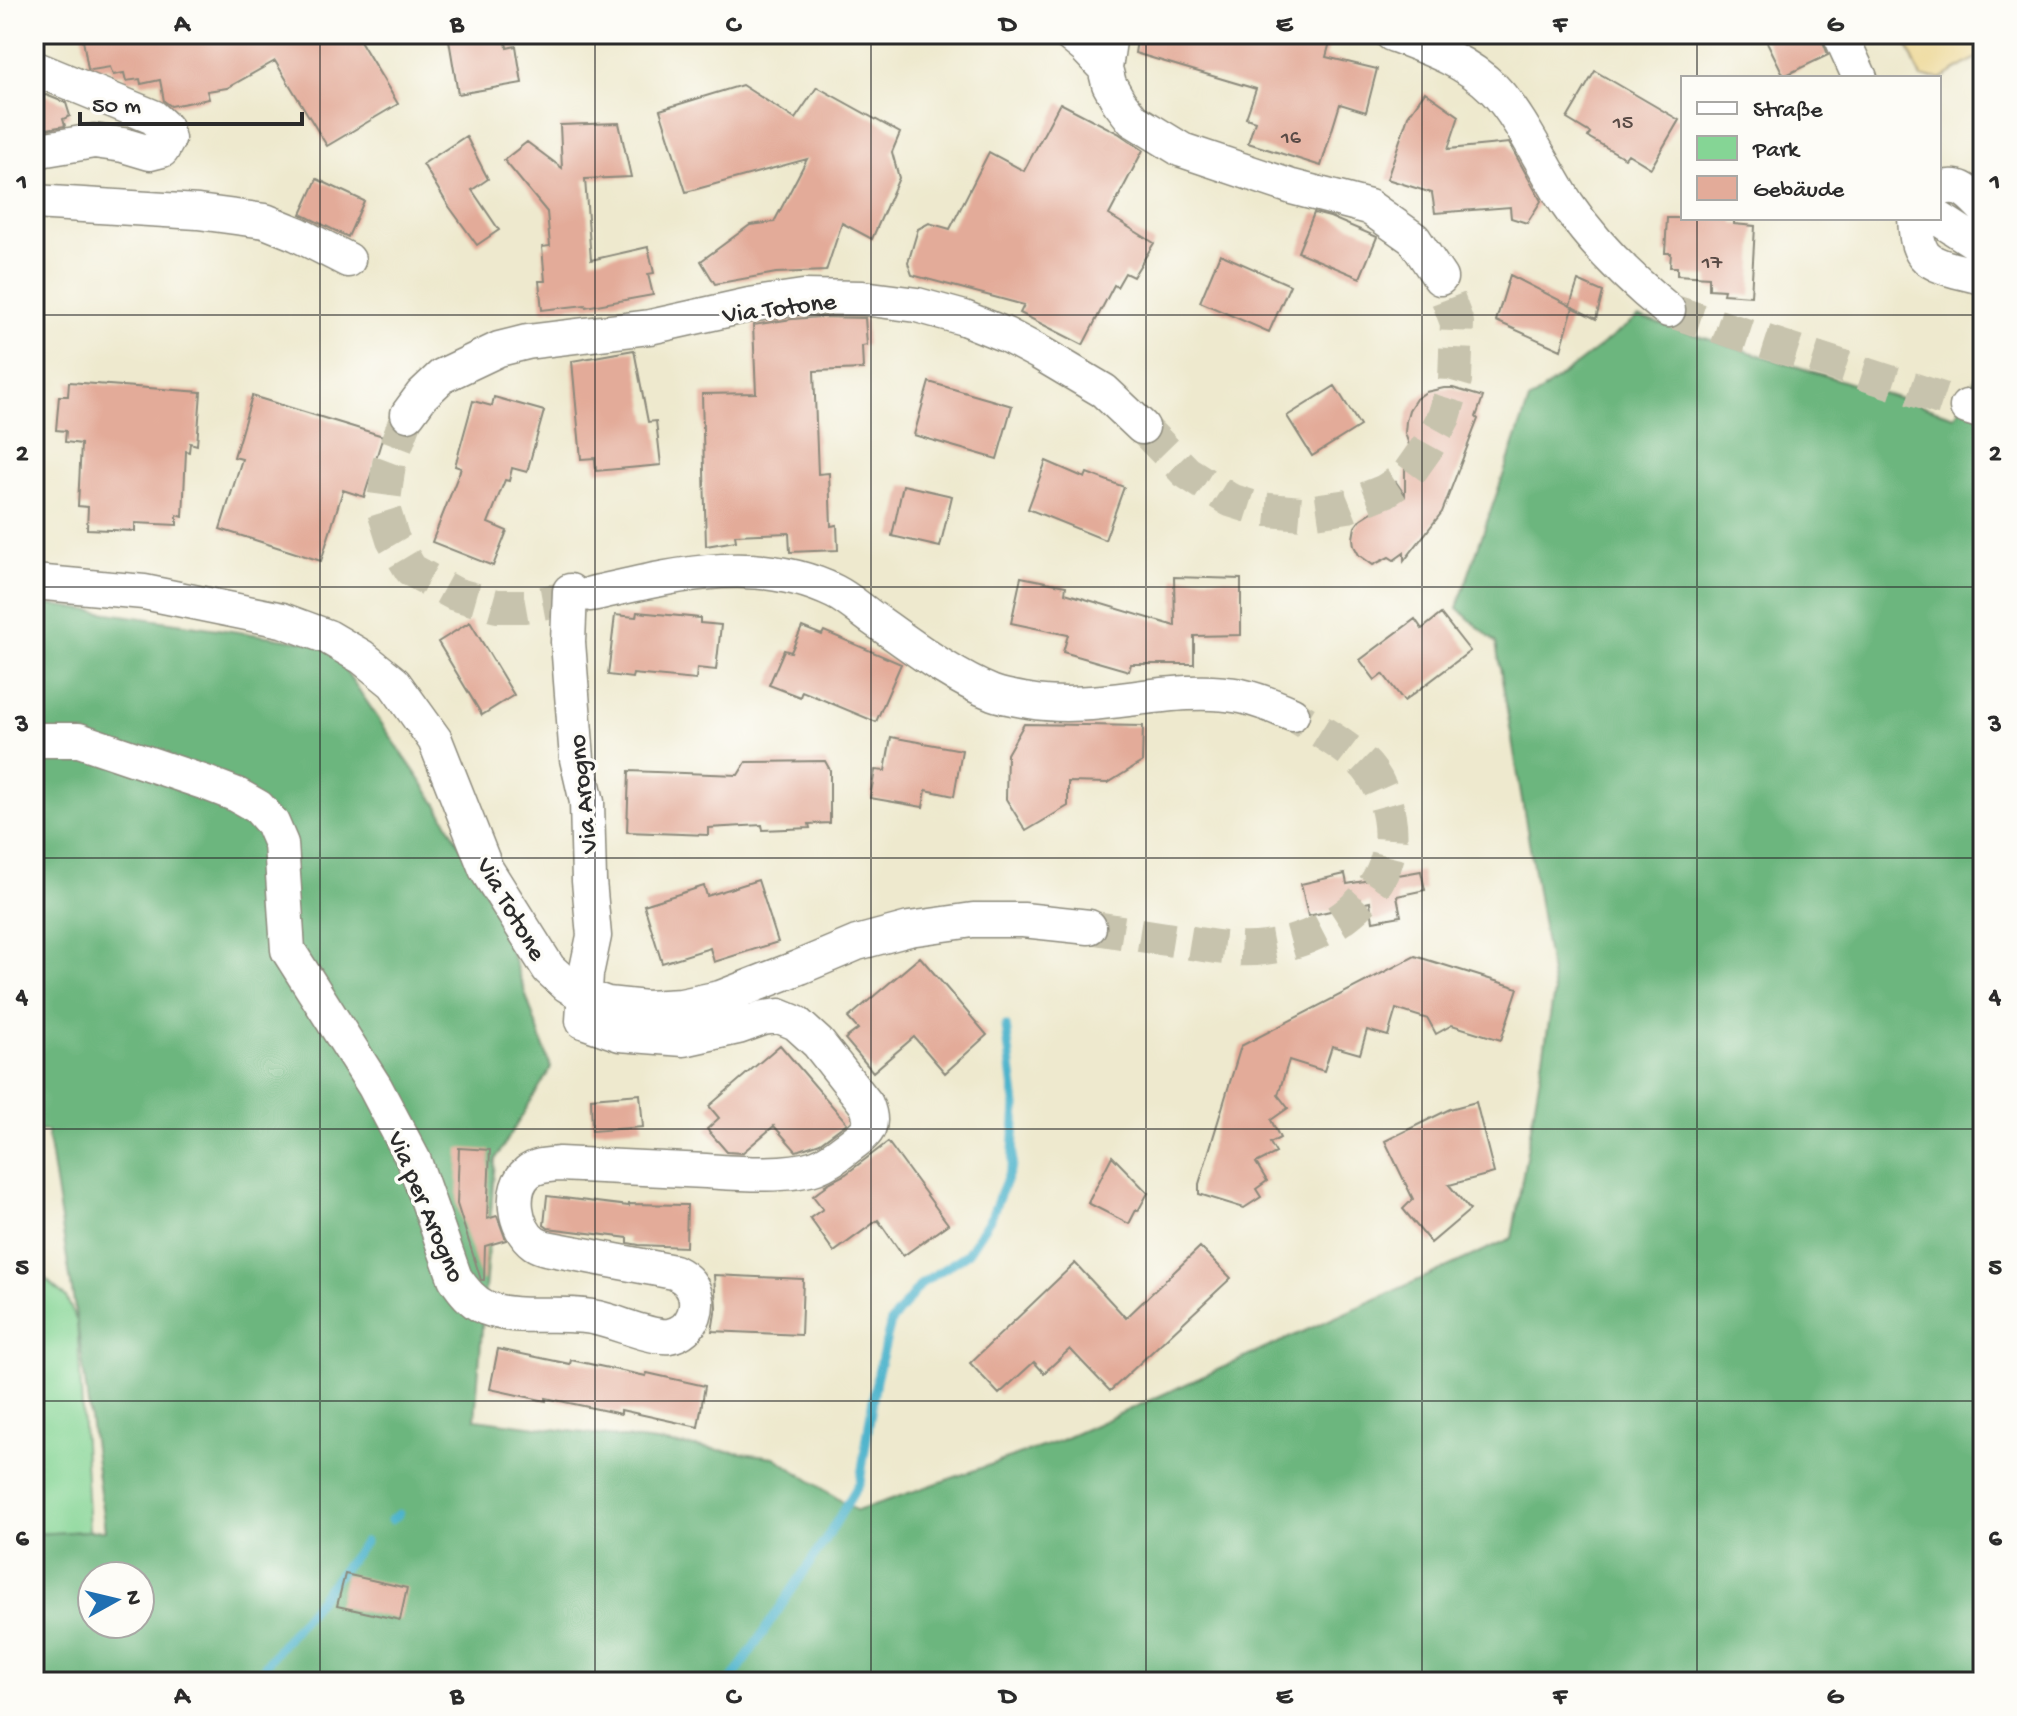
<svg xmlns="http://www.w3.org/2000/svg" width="2017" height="1716" font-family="'Gochi Hand',sans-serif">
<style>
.green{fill:#85d595;stroke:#588060;stroke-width:2}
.forest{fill:#6cb67e;stroke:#4c7054;stroke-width:2;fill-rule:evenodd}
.sand{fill:#eeda9e;stroke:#8c8264;stroke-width:2}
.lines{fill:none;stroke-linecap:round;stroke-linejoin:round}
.stream{stroke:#4db4cc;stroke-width:9}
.building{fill:#e3ab99}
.street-tunnel{stroke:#c7c3ad;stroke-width:34;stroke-dasharray:34 17;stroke-linecap:butt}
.street-casing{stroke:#8c8a7c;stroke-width:37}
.street{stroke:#fff;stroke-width:34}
.grid{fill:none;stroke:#2b2b2b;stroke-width:2;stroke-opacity:0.55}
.labels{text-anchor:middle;stroke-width:7;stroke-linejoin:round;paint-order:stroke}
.number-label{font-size:22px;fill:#594b46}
.street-label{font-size:26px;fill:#2b2b2b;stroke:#fdfcf7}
.neatline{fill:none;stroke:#2b2b2b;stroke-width:3}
.grid-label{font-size:26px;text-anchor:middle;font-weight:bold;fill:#2b2b2b}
</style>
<rect width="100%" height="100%" fill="#fdfcf7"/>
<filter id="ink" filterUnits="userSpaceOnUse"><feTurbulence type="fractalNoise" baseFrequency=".0125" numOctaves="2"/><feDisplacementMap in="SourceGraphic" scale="16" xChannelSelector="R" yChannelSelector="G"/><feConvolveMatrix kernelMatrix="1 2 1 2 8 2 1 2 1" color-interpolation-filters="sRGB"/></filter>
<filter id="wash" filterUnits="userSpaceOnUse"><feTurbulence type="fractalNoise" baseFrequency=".006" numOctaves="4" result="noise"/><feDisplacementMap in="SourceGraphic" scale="32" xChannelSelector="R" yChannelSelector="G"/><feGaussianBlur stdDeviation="1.8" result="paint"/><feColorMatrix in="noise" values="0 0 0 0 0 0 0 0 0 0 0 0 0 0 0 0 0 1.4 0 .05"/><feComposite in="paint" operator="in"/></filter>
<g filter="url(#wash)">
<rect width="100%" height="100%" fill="#eee9ce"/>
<path class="green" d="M34,1275l9,2 23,20 11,25 12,209 -55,3z"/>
<path class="forest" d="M1638,317l317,99 28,-52v1318h-1949v-148l71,-4 -28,-208 -30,-191h-13v-695l5,167 289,42 110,161 60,108 53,154 -56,92 -20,259 299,38 83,54 202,-70 453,-203 42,-245 -58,-350 -39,-35 72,-207zM92,1576h48v48h-48z"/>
<path class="sand" d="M1902,34h81v20l-44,26v-2h-18z"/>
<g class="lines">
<path class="stream" d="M391,1520l8,-6
M252,1682l113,-140
M730,1682l96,-143 34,-57 16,-102 15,-58 31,-39 45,-29 24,-37 21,-51 4,-60 -10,-80"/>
</g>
<g id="blocks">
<path class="building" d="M82,34h274l42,70 -71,42 -52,-85 -48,27 -20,3 2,8 -38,7 -7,-5 -4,-21 -19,4 -1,-5 -14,2 -2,-8 -11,2 -3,-8 -18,3 -4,-1z
M448,34h57l2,14 9,-2 6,37 -64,11z
M1138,34h152l40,8 -4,15 51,12 -11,43 -26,-8 -19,62 -73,-23 7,-22 -9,-3 10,-29 -121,-36z
M1763,34h57l8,21 -44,21z
M1595,71l84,49 -28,48 -23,-14 -3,4 -37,-21 2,-4 -23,-14z
M742,85l53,34 22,-32 83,46 -8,19 7,26 -27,61 -30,-16 -16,48 -50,2 -61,11 -14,-23 49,-36 24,-3 33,-63 -121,33 -26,-82z
M1425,92l34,24 -11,33 61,-6 32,58 -14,22 -16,-5 -1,-11 -75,6 -3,-20 -45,-14 21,-63z
M46,95l20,8 4,13 -7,3 2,7 -31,5v-32z
M1060,103l58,30 25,17 -34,65 45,28 -21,34 -8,-4 -8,14 -3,-2 -31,60 -63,-32 4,-8 -112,-30 -4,-12 10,-34 11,-6 21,6 39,-77 35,19z
M619,123l12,54 -46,2 6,81 57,-13 6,26 -6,1 5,21 -67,12 -1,-2 -43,5 -3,-29h6l-3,-34 8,-1 -3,-34 -43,-52 23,-18 35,26 -2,-43z
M466,136l22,43 -16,11 27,40 -22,15 -29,-40 -25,-41z
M317,179l47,22 -16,36 -47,-23z
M1314,213l16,4 47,20 -17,41 -62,-26z
M1667,218h67v6l21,2 -4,70 -28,-2 1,-4 -15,-1v-12l-32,-2v-8h-7l1,-14h-6z
M1220,254l70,31 -21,47 -69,-30z
M1510,275l63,32 -12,43 -65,-29z
M1578,281l25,11 -7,27 -26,-13z
M819,317l46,1 2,27 -5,1 1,23 -49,2 4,103 11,-1 2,53 6,-1 1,25 -48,2 -1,-19 -54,2 1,6 -30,5 -4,-152 54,-1 -3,-68 39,-6z
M634,350l14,72 8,-1 5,44 -65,6 -1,-13 -14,1 -9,-98z
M69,382l132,10 -4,53 -7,-2 -1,9 -3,-1 -3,66 -6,-2v10l-42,-2v8l-48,-2 1,-22 -10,-1 3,-62 -16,-2 1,-11 -10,-1 3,-34h9z
M929,382l83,24 -15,53 -83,-24z
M1335,386l25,40 -48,30 -25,-40z
M1444,388h9l30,9 -7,20 2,2 -36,93 -38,49v-8l-10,7 -5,-3 -16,8 -14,-10 -5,-9 -1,-8 2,-11 6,-8 14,-9 11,-11 10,-17 9,13v-34l5,-13 -5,-15 1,-12 3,-11 7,-11 10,-7z
M252,396l131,40 -19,61 -21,-7 -22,71 -101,-32 22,-70 -8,-2z
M494,397l50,14 -17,61 -15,-4 -3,13 -4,-1 -17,43 19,8 -14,35 -61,-24 29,-74 -6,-2 18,-65 19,5z
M1046,461l39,17 2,-5 37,14 -19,53 -77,-31z
M903,485l49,11 -12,51 -48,-11z
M1021,577l45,9 -1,7 110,33 -1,-49 67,2v56l-47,1v28h-63l-2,7 -66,-19 5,-17 -57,-12z
M637,612l63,6v5l21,2 -5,45 -19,-2 -1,12 -63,-6 -1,4 -24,-3 7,-60 21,2z
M1441,614l29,37 -66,50 -21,-27 -8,6 -15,-20 55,-41 7,10z
M470,622l44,73 -32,20 -44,-73z
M802,627l20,8 2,-4 77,33 -25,58 -74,-31 -2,6 -31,-12 15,-35 7,2z
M1024,724l119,2 -1,36 -34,21 -40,-1v24l-42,25 -20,-32 1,-45z
M891,737l71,13 -8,46 -28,-6 -3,17 -53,-9 5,-28 10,1z
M825,761l5,9v53l-21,1 1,4 -47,2 -1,-5 -54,3v7l-81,-3 2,-61 109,4 8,-13z
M1421,871l4,19 -28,6 4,20 -28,5 -3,-19 -62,14 -7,-32 44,-10 2,10z
M758,880l20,62 -64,20 -4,-14 -48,15 -18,-58 60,-19 3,10z
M1415,956l103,32 -17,52 -49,-15 -16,9 -8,-15 -32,-10 -8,27 -21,-6 -7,24 -28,-8 -8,25 -35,-11 -11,35 10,13 -17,12 9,18 -10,5 6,10 -20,10 11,18 -11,8 5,8 -17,11 -45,-14v-10l42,-138z
M920,957l67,78 -42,38 -31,-36 -41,35 -28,-33 13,-10 -10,-11z
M780,1045l67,78 -27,20 -20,7 -4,1 -22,-25 -32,27 -15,-1 -20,-23 12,-11 -10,-12z
M640,1094l3,33 -51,4 -1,-33z
M1476,1102l18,71 -45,12 21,25 -39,33 -28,-34 10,-10 -28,-58 65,-32z
M888,1142l60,82 -45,32 -25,-36 -44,32 -24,-34 13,-9 -10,-13 13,-10 -1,-1 21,-11z
M459,1148l31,2 -3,69 10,-3 9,24 -21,6 -1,34h-3l-24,-76z
M1112,1156l36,37 -10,18 -2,-1 -7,14 -41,-21z
M547,1196l82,10v-2l58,1 -1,42 -47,-2 -11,-2v-5l-80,-10 -4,-3z
M1200,1247l31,31 -121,113 -40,-42 -26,24 -10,-11 -35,32 -29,-31 105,-100 51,55z
M714,1275l89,4 -2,56 -89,-4 4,-24z
M498,1349l72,15 1,-4 75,16 1,-3 58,13 -7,41 -77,-17v4l-75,-16v3l-56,-12z
M345,1574l62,14 -7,32 -63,-14z"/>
</g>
</g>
<g filter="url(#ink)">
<use href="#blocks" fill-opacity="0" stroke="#8c8a7c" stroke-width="2"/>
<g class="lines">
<path class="street-tunnel" d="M1668,310l299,97
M408,414l-19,50 -6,44 10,32 18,30 44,24 42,12h27l67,-12
M1142,427l44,45 44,28 28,9 43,4 47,-7 37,-15 21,-14 22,-31 16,-29 11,-37 2,-57 -17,-45
M1089,927c32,5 64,10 97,15 25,4 53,10 79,6 64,-8 137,-58 124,-131 -3,-16 -8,-31 -18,-45 -14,-21 -57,-44 -79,-58"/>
<g class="street-casing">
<path id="street" d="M1069,34l16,13 20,21
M1110,34l-5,34 4,16 10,18 14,18 49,30 110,37 77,20 45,32 26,39
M1392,34c37,14 74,27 102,55 28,29 50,80 73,115 27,40 64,76 101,106
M1840,34l20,44
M34,68l119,49 12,11 3,11 -6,11 -12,3 -27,-8 -29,-4 -60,10
M1939,189c22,-7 29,3 44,18
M34,202l164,10 67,9 32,13 51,26
M1915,218c1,12 1,27 9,37 10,13 43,18 59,22
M1938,218l45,29
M1967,407l16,5
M408,414l14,-19 20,-19 57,-27 28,-7 123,-15 99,-22 54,-8 60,1 54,7 47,13 42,17 34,18 64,38 38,36
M34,582l110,10 138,28 46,17 34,20 32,26 41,57 51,129 63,100 18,16 18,11 22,8 39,4 35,-2 39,-8 80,-31 57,-24 52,-14 64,-9h50l66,7
M591,594c81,-18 165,-41 244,-2 14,7 27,19 40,28 36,25 77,57 118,73 11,4 25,6 36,8 70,12 142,-18 212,-5 18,4 35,11 51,18
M34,740h45l127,43 31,12 21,12 14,16 9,21 7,106 87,137 39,74 41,117c8,12 17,24 31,30 33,13 76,2 111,10 20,4 54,20 72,18 25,-4 35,-34 20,-53 -4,-5 -9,-8 -15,-11l-128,-24c-4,-1 -9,-3 -12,-5 -20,-14 -26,-55 -6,-71 9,-7 20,-7 31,-8 49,2 98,5 147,7 32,2 80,6 110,-4 14,-5 24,-14 36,-23 17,-13 23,-19 14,-40l-48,-61 -22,-20 -17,-7 -16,2 -25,9 -54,12 -64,-5 -37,-13 3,-47 8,-38 -5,-55 -2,-79 -10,-43 -9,-117 2,-51"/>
</g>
<use href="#street" class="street"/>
</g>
</g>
<path class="grid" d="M320,34v1648M595,34v1648M871,34v1648M1146,34v1648M1422,34v1648M1697,34v44M1697,218v1464M34,315h1949M34,587h1949M34,858h1949M34,1129h1949M34,1401h1949"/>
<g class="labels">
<g class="number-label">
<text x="1623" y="128">15</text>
<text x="1291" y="143">16</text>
<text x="1712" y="268">17</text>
</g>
<g class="street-label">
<text transform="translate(779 306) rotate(-7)" y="9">Via Totone</text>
<text transform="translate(581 794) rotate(-96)" y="9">Via Arogno</text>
<text transform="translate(513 908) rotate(60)" y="9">Via Totone</text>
<text transform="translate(428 1206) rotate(67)" y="9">Via per Arogno</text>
</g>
</g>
<rect width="2017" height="1716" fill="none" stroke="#fdfcf7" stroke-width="88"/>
<rect x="1681" y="76" width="260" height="144" fill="#fdfcf7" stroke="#a9a8a5" stroke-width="2"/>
<rect x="1697" y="102" width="40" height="12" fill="#ffffff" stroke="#a9a8a5" stroke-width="2"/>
<text x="1753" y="116" font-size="24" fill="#2b2b2b">Straße</text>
<rect x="1697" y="136" width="40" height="24" fill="#85d595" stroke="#a9a8a5" stroke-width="2"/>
<text x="1753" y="156" font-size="24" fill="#2b2b2b">Park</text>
<rect x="1697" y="176" width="40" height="24" fill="#e3ab99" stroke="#a9a8a5" stroke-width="2"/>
<text x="1753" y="196" font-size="24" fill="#2b2b2b">Gebäude</text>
<g transform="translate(116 1600) rotate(82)"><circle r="38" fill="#fdfcf7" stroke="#a9a8a5" stroke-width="2"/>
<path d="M0-6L14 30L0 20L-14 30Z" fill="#1f6fb2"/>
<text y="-12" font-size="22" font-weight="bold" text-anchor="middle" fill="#2b2b2b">N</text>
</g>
<path d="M80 112v12h222v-12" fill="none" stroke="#2b2b2b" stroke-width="4"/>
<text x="92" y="112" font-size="24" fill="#2b2b2b" stroke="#fdfcf7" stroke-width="6" paint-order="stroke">50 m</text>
<rect x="44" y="44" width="1929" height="1628" class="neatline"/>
<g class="grid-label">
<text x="182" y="31">A</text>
<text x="457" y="31">B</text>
<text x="733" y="31">C</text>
<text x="1008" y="31">D</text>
<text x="1284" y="31">E</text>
<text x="1560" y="31">F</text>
<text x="1835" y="31">G</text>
<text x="22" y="189">1</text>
<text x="1995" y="189">1</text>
<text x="22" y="460">2</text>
<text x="1995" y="460">2</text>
<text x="22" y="731">3</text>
<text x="1995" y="731">3</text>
<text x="22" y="1003">4</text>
<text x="1995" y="1003">4</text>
<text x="22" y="1274">5</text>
<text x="1995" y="1274">5</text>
<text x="22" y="1545">6</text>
<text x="1995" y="1545">6</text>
<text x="182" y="1703">A</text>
<text x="457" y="1703">B</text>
<text x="733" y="1703">C</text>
<text x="1008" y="1703">D</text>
<text x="1284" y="1703">E</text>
<text x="1560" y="1703">F</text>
<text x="1835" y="1703">G</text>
</g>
</svg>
